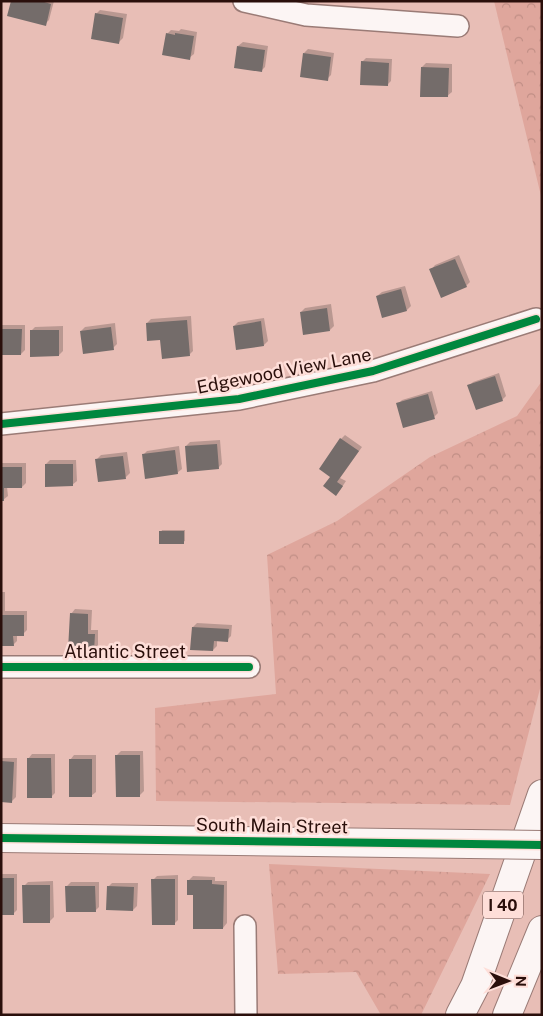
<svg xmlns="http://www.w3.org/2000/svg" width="543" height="1016" font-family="'Public Sans',sans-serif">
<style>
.forest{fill:url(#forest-crowns)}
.shadow{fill:#0003}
.building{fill:#746c6a}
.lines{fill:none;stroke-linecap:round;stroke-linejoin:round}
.minor-casing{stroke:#9a7b76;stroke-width:24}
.primary-casing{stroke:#9a7b76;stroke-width:30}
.motorway-casing{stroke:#9a7b76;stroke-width:30}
.minor{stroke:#fcf5f4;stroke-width:21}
.primary{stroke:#fcf5f4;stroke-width:28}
.motorway{stroke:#fcf5f4;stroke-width:28}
.primary-bridge-casing{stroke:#9a7b76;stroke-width:30;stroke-linecap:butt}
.primary-bridge{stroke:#fcf5f4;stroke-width:28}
.cycleway-casing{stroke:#feded8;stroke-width:11}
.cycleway{stroke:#00873e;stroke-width:8}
.labels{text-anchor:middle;stroke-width:5;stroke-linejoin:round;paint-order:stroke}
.shield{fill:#feded8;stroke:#6a4d48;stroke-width:1}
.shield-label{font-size:16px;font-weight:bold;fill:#2a0f0b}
.street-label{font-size:18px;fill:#2a0f0b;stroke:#feded8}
</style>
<defs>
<pattern id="forest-crowns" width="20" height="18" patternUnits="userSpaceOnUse" patternTransform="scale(1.25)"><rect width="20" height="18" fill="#dfa69c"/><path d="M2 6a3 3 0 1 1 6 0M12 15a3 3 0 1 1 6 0" fill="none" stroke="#c08e85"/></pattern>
</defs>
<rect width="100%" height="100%" fill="#e8beb6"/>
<path class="forest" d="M494,1h48v199z
M542,381v300l-32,124 -354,-4 -1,-93 121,-14 -9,-139 70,-34 93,-64 87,-41z
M269,864l221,10 -69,141h-40l-25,-43 -78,2z"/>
<path class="shadow" d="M12,1h42l-5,19 -4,4z
M100,10l27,4 -4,24 -4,4 -23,-28z
M181,29l16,3 -3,22 -5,4 -22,-24 4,-4 8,1z
M243,42l25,4 -3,21 -4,4 -23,-25z
M308,49l26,4 -3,22 -4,4 -23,-26z
M366,58l26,1 -1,22 -4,4 -25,-23z
M426,63l26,1v28l-5,4 -25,-29z
M459,255l11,27 -4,4 -35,-16 4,-5z
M405,286l6,20 -4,4 -30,-14 5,-4z
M331,304l3,22 -4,4 -29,-18 4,-4z
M191,316l2,35 -4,4 -28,-17 -14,-15 4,-4z
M264,318l4,23 -4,4 -30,-19 4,-4z
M115,323l2,21 -4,4 -32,-17 4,-4z
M1,325h24v25l-4,4h-20z
M63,326v25l-4,4 -28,-24 4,-4z
M499,373l7,23 -4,4 -33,-14 4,-4z
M432,391l6,22 -4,4 -36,-13 4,-4z
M345,435l17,12 -22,31 6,3 -6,9 -9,-14 10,-37z
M220,440l2,24 -4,4 -32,-22 4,-4z
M179,446l3,23 -5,4 -34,-18 4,-4z
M127,452l3,21 -4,4 -29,-18 4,-4z
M50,460h26l1,21 -5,4 -26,-21z
M1,463h25v20l-4,4h-15l1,9 -5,4h-2z
M162,530h23v11l-2,1 -22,-10z
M1,592h4v19h22v19l-4,4h-6v7l-4,4h-12z
M75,609l17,1 -1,20h7v15l-5,4 -22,-35z
M197,623l35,2 -1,11 -4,4h-10v6l-4,4 -20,-23z
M121,751h22l1,40 -4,4 -23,-40z
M32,754h23v39l-4,4 -23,-38z
M74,755h22v37l-5,4 -21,-36z
M1,758h16l-1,39 -4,4h-11z
M1,874h16v36l-4,4h-12z
M178,875v45l-4,4 -21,-44 4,-4z
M193,876l22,1v4h12v42l-4,5 -28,-34 -7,-13z
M53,881l1,36 -4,4 -26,-35 4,-4z
M71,882h28v25l-4,4 -28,-25z
M112,883h26l-1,23 -4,4 -25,-23z"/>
<path class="building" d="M11,1h30l10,3 -5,22 -39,-10z
M95,13l28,5 -4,26 -28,-5z
M166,33l9,2v-2l19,3 -4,24 -28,-5z
M237,46l28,4 -3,22 -28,-4z
M303,53l28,4 -3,24 -28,-4z
M361,61l28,2 -1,23 -28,-1z
M421,67l28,1 -1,29h-28z
M455,259l12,28 -26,11 -12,-29z
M401,289l6,22 -25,7 -6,-22z
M327,308l3,23 -27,4 -3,-23z
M187,320l3,36 -28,3 -2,-19 -13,1 -1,-18z
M261,321l3,25 -28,4 -3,-24z
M111,327l3,23 -31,4 -3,-23z
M1,329h21l-1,26h-20z
M30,330h29v26l-29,1z
M495,376l8,25 -27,9 -9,-25z
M428,394l7,25 -32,9 -7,-25z
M340,438l19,13 -22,31 6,4 -7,10 -13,-10 7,-9 -11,-8z
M217,444l2,25 -32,3 -2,-26z
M175,450l3,24 -33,5 -3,-25z
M123,456l3,23 -28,3 -3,-23z
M45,464h28v22l-28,1z
M1,467h21v21h-18v13h-3z
M159,531h25v13h-25z
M70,613l18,1v20h7l-1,17 -26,-1z
M1,615h23v21h-11l1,10h-13z
M192,627l37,2 -1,13 -14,-1 -1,10 -23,-1z
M115,755h25v42h-24z
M27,758h24l1,40h-25z
M69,759h23v38h-23z
M1,761l13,1 -2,41 -11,-1z
M1,878h13v37h-13z
M151,879h24v46h-23z
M187,880h25v4l12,1 -1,44h-30v-34h-6z
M22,885h28v38h-27z
M65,886h30l1,26h-30z
M107,886l27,1 -1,24 -27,-1z"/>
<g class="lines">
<g class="minor-casing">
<path id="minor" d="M244,1l62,14 152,11
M1,424l238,-25 134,-28 163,-52
M1,667h248
M245,926l1,89"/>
</g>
<g class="primary-casing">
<path id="primary" d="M1,838l469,6"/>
</g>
<g class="motorway-casing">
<path id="motorway" d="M460,1015l15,-29 67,-192
M507,1015l35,-85"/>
</g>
<use href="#minor" class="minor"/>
<use href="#primary" class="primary"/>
<use href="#motorway" class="motorway"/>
<g class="primary-bridge-casing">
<path id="primary-bridge" d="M470,844l72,1"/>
</g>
<use href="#primary-bridge" class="primary-bridge"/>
<g class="cycleway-casing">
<path id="cycleway" d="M1,424l238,-25 134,-28 163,-52
M1,667h248
M1,838l541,7"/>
</g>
<use href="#cycleway" class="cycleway"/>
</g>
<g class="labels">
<rect class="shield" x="483" y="891.5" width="40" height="27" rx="4"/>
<g class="shield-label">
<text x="503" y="911">I 40</text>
</g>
<g class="street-label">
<text transform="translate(284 371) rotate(-11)" y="6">Edgewood View Lane</text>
<text x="125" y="658">Atlantic Street</text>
<text transform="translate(272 826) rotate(1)" y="6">South Main Street</text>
</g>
</g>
<rect width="543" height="1016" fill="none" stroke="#2a0f0b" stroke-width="5"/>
<g transform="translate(508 981) rotate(91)" stroke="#feded8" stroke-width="4" paint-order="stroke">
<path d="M0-4L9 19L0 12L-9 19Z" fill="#2a0f0b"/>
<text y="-8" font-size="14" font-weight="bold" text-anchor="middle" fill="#2a0f0b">N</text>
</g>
</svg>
